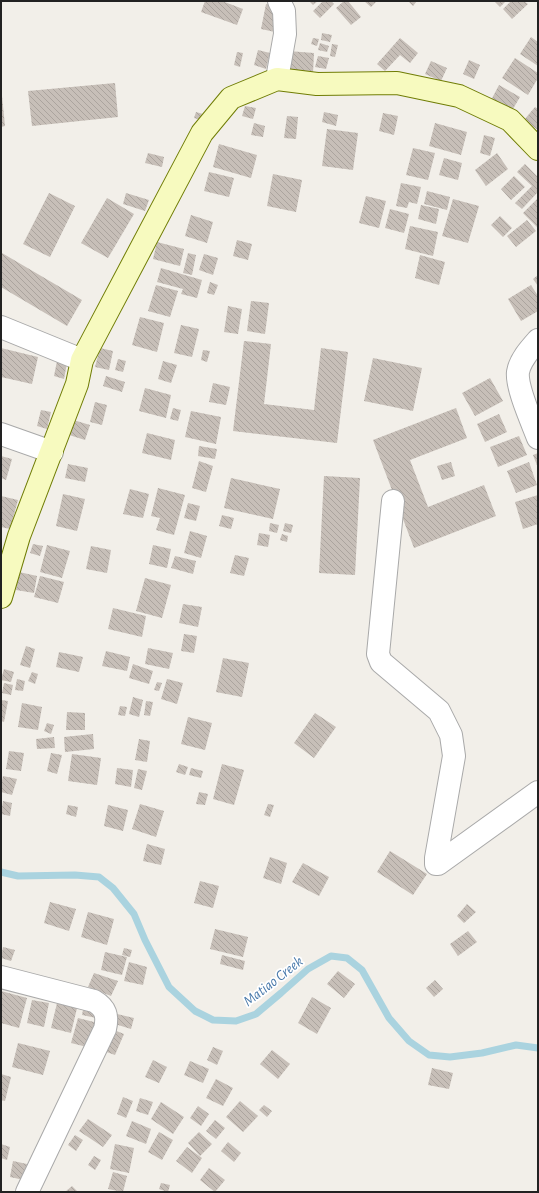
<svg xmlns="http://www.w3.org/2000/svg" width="539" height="1193" font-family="'Alegreya Sans',sans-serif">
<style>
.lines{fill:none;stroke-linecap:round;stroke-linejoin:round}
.stream{stroke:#aad3df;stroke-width:7}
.building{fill:url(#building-back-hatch)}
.street-casing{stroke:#a9a9a9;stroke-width:24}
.secondary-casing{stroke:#707d05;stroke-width:24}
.street{stroke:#fff;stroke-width:22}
.secondary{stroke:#f7fabf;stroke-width:22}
.labels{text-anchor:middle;stroke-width:3.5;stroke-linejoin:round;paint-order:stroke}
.water-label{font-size:15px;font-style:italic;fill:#4a7aab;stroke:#fff}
</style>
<defs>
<pattern id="building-back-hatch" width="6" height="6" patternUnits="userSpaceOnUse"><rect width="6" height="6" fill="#c7bfb8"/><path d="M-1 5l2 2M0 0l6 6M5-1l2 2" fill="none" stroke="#aba49e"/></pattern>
</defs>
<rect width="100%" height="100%" fill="#f2efe9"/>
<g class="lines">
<path class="stream" d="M1,872l17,4 57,-1 24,2 14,11 21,26 11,26 24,47 26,24 18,9 23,1 20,-7 25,-21 27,-24 23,-13 16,2 15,12 27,48 20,23 20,14 21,2 32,-4 34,-8 22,3"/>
</g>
<path class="building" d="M205,1h17l21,8 -6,16 -36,-13z
M309,1h9l-5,4z
M323,1h8l3,3 -14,14 -7,-7z
M344,1h4l13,16 -10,8 -15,-17z
M364,1h13l-6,6z
M408,1h9l-4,5z
M494,1h12l-6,6z
M511,1h13l4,3 -16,15 -9,-10z
M266,4l15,3 -6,25 -14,-3z
M322,33l10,2 -2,7 -9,-2z
M531,37l7,5v24l-18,-12z
M313,38l6,1 -2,7 -6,-2z
M400,38l18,15 -8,10 -10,-8 -15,16 -8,-7z
M320,43l9,3 -2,6 -9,-2z
M332,44l6,1 -3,12 -5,-1z
M258,50l12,3 -4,16 -12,-4z
M288,51l26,2 -1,20 -26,-1z
M237,52l6,1 -3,14 -6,-2z
M318,56l11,2 -3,11 -11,-2z
M515,58l23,15v5l-10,17 -26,-17z
M469,60l11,5 -6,14 -11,-5z
M431,61l16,7 -6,13 -16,-7z
M115,83l3,34 -86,9 -4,-35z
M499,85l21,12 -10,17 -20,-12z
M1,96h1l3,30 -4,1z
M245,106l11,2 -3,11 -11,-3z
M535,107l3,2v21l-14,-10z
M196,112l7,2 -2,6 -7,-2z
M324,112l14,3 -2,11 -14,-4z
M383,113l15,3 -4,19 -15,-4z
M287,116l11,1 -2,22 -12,-1z
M254,123l11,3 -2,11 -12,-2z
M435,123l32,9 -6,23 -32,-9z
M327,129l31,4 -5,37 -31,-4z
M484,135l11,3 -5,18 -10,-3z
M219,144l38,11 -6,23 -38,-11z
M413,148l22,5 -7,27 -22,-5z
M148,153l16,4 -2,10 -17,-4z
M497,153l11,16 -22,17 -11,-16z
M444,158l18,5 -4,17 -19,-5z
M525,164l13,13v15l-16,17 -7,-6 17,-17 -15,-14z
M209,172l25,6 -5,19 -25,-6z
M273,174l29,6 -6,32 -29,-6z
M514,176l11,11 -14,13 -10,-11z
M401,183l20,4 -4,17 -8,-2 -2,6 -11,-2z
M427,191l23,6 -3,13 -23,-6z
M49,193l26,13 -25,51 -27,-13z
M126,193l23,7 -4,11 -22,-7z
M366,196l20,5 -7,27 -20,-5z
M107,198l27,16 -26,44 -27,-15z
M538,198v30l-15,-15z
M453,199l26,7 -11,37 -26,-7z
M421,205l18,4 -3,15 -18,-5z
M390,209l19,5 -5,19 -19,-5z
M191,215l22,7 -6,21 -22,-7z
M500,216l12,12 -9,9 -12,-12z
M527,220l9,11 -20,16 -9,-11z
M410,226l28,6 -5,24 -28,-7z
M237,240l15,4 -4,16 -15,-4z
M157,242l27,7 -4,17 -27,-7z
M2,253l80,47 -15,26 -66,-39v-31z
M188,253l8,2 -4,20 -9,-2z
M204,254l14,4 -5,17 -14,-5z
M420,255l25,7 -6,23 -24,-7z
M161,268l41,12 -5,18 -16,-4 2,-5 -26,-7z
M538,275v11l-5,-7z
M210,282l8,3 -4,10 -7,-2z
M156,285l22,6 -8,26 -22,-6z
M531,285l7,11v15l-17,10 -13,-22z
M251,301l18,2 -4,31 -18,-3z
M228,306l14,3 -4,25 -14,-2z
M140,317l24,6 -7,29 -25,-7z
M181,325l18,4 -7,28 -18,-4z
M244,341l27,3 -7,60 50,6 7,-62 27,4 -11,91 -104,-12z
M1,348l37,9 -6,27 -31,-7z
M100,348l13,3 -4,19 -14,-3z
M203,350l7,1 -3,11 -6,-2z
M373,358l49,10 -9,43 -49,-10z
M118,359l8,2 -3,11 -8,-2z
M57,361l10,2 -3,16 -10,-3z
M163,361l14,4 -6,18 -13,-4z
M106,376l19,6 -3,10 -19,-6z
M490,378l13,23 -28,15 -13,-23z
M213,383l17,4 -4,18 -17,-3z
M145,388l26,7 -5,23 -27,-7z
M95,402l12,3 -5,20 -12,-3z
M173,408l8,2 -3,11 -8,-2z
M456,408l11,30 -57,22 18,47 56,-22 12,31 -82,32 -41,-108z
M41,410l10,2 -4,17 -10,-3z
M191,411l30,6 -5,27 -31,-7z
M499,414l8,18 -22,10 -8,-18z
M70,419l20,6 -5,15 -19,-6z
M147,433l28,7 -4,20 -29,-7z
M519,436l8,19 -29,12 -8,-20z
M199,446l18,3 -2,10 -17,-3z
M538,453v15l-5,-13z
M1,456l11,3 -6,21 -5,-2z
M199,461l14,5 -7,26 -14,-4z
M451,462l4,14 -13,4 -5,-14z
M529,462l8,23 -21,8 -9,-22z
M68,464l20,4 -3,14 -20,-4z
M324,476l36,2 -5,97 -36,-2z
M231,478l49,11 -7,30 -49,-11z
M158,488l27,7 -11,40 -18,-5 4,-12 -9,-2z
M130,489l19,5 -6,24 -20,-4z
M63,494l22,5 -8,32 -21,-5z
M538,495v29l-15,5 -8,-27z
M1,496l17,4 -8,29 -9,-2z
M188,503l12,3 -4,15 -12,-3z
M222,515l12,3 -3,11 -12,-3z
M270,523l9,2 -2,8 -8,-2z
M285,523l8,2 -2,8 -8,-2z
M190,531l17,5 -6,22 -17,-5z
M259,533l11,2 -2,12 -11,-2z
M282,534l6,2 -1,6 -7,-2z
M33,544l10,2 -3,10 -10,-3z
M47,545l23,6 -8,27 -22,-6z
M153,545l18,4 -4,19 -18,-4z
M91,546l20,4 -4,23 -21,-4z
M235,555l14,3 -5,18 -14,-3z
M175,556l21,5 -3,13 -22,-6z
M19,572l18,4 -3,17 -18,-3z
M40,576l24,6 -6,21 -24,-6z
M145,578l26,7 -9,33 -26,-7z
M183,604l19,3 -4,20 -19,-4z
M113,608l33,8 -4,21 -34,-8z
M184,634l13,2 -3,17 -13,-2z
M26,646l9,3 -5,19 -10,-3z
M148,648l25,5 -4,16 -24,-5z
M106,651l24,6 -3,14 -25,-5z
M59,652l24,5 -4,15 -23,-5z
M223,658l26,5 -7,34 -26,-5z
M133,664l20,7 -4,13 -20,-6z
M4,669l10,3 -3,10 -10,-2z
M32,672l6,2 -3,10 -7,-3z
M17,679l8,2 -2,10 -8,-1z
M167,679l16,4 -6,21 -16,-5z
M157,682l5,1 -3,8 -5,-1z
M4,683l9,2 -2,10 -9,-2z
M133,697l10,3 -4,17 -10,-3z
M1,700l7,1 -4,21 -3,-1z
M146,701l7,1 -3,14 -6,-1z
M22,703l20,4 -4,23 -20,-3z
M120,706l7,1 -2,9 -7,-1z
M67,712l18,1v17h-19z
M315,713l21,14 -22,31 -20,-15z
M188,717l24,6 -7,27 -24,-6z
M47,723l7,2 -3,9 -7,-3z
M93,734l1,15 -29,3 -1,-15z
M54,737l1,11 -18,1 -1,-10z
M139,739l11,2 -3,21 -12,-2z
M9,751l15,2 -3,18 -15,-2z
M51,753l11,2 -5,19 -10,-3z
M72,754l29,4 -4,27 -29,-4z
M179,764l9,3 -3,8 -9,-3z
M222,764l22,6 -10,35 -21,-6z
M117,768l16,2 -2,17 -16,-3z
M191,768l12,3 -2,7 -12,-3z
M138,769l9,2 -5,19 -8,-2z
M3,776l14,3 -5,16 -11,-3v-7z
M199,792l9,2 -3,11 -9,-1z
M3,801l9,2 -2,13 -9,-2z
M140,804l24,7 -8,26 -24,-8z
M268,804l6,1 -4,12 -6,-2z
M68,805l10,2 -2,10 -10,-3z
M108,805l20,5 -5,21 -19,-5z
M147,844l18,5 -4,16 -18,-4z
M390,851l37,23 -14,21 -36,-23z
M270,857l17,6 -6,21 -18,-6z
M303,863l26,14 -10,19 -27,-14z
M200,881l19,5 -6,22 -19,-5z
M50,902l26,7 -7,22 -25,-8z
M467,904l9,8 -12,11 -7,-7z
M88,912l26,7 -7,26 -26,-8z
M215,929l33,8 -5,20 -33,-8z
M468,931l9,11 -19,14 -8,-12z
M3,947l12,3 -4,11 -10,-3z
M124,948l8,2 -2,7 -8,-2z
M105,952l22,5 -5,18 -21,-5z
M222,955l23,6 -2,9 -23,-6z
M129,962l18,5 -4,18 -19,-4z
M338,971l17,13 -11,14 -17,-14z
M94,973l24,8 -7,15 -23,-9z
M435,980l8,9 -9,8 -8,-9z
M1,991l26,7 -8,30 -18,-5z
M312,997l19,11 -14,26 -19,-11z
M58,999l20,5 -7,29 -20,-5z
M32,1000l17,3 -5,24 -17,-4z
M84,1005l17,14 -19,-4z
M117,1014l17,4 -3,11 -16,-5z
M78,1018l20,5 -7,25 -20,-5z
M109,1028l15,6 -9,21 -14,-5z
M18,1043l32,8 -7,24 -31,-8z
M213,1047l10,4 -6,14 -10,-5z
M272,1050l18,14 -12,15 -18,-15z
M153,1060l14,7 -8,16 -14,-6z
M190,1061l19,8 -6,14 -19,-8z
M432,1068l21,5 -4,16 -21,-4z
M1,1074l10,3 -6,24 -4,-1z
M216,1079l17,9 -10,18 -17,-8z
M123,1097l10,4 -7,17 -9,-4z
M140,1098l13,4 -5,13 -12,-4z
M240,1101l18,15 -15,16 -17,-15z
M161,1102l23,15 -11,17 -22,-15z
M264,1105l8,6 -5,6 -8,-7z
M198,1106l11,8 -8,12 -11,-8z
M88,1119l24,16 -9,12 -24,-16z
M215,1120l10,8 -9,11 -10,-8z
M132,1121l19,8 -5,15 -20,-8z
M159,1132l14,8 -11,20 -14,-8z
M199,1132l13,12 -12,12 -12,-13z
M75,1135l8,5 -7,11 -8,-6z
M228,1142l13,11 -7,9 -13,-11z
M1,1144l9,3 -3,13 -6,-2z
M115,1144l19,4 -5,25 -19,-4z
M187,1147l15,11 -10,15 -16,-12z
M94,1156l7,4 -6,10 -7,-5z
M13,1161l14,3 -3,16 -14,-3z
M209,1168l16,12 -10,12 -15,-12z
M113,1172l14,4 -4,16 -15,-3z
M161,1183l9,2 -2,7 -9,-3z
M72,1186l6,6h-13z"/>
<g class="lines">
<g class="street-casing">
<path id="street" d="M277,79l8,-45 -1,-23 -5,-10
M1,327l81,33
M538,340c-8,9 -18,20 -20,32 -2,15 14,50 20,66
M1,434l51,18
M393,501l-15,153 3,8 58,49 12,24 3,21 -18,102v6h2l100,-72
M1,977l93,24c12,7 14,15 11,28l-78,163"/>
</g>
<g class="secondary-casing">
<path id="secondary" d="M1,597l18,-61 58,-152 5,-24 120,-227 29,-35 46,-19 40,5 80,-1 62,13 51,24 28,29"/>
</g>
<use href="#street" class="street"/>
<use href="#secondary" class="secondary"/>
</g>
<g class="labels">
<g class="water-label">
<text transform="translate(273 981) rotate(-38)" y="5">Matiao Creek</text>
</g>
</g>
<rect width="539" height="1193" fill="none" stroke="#222222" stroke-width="4"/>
</svg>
